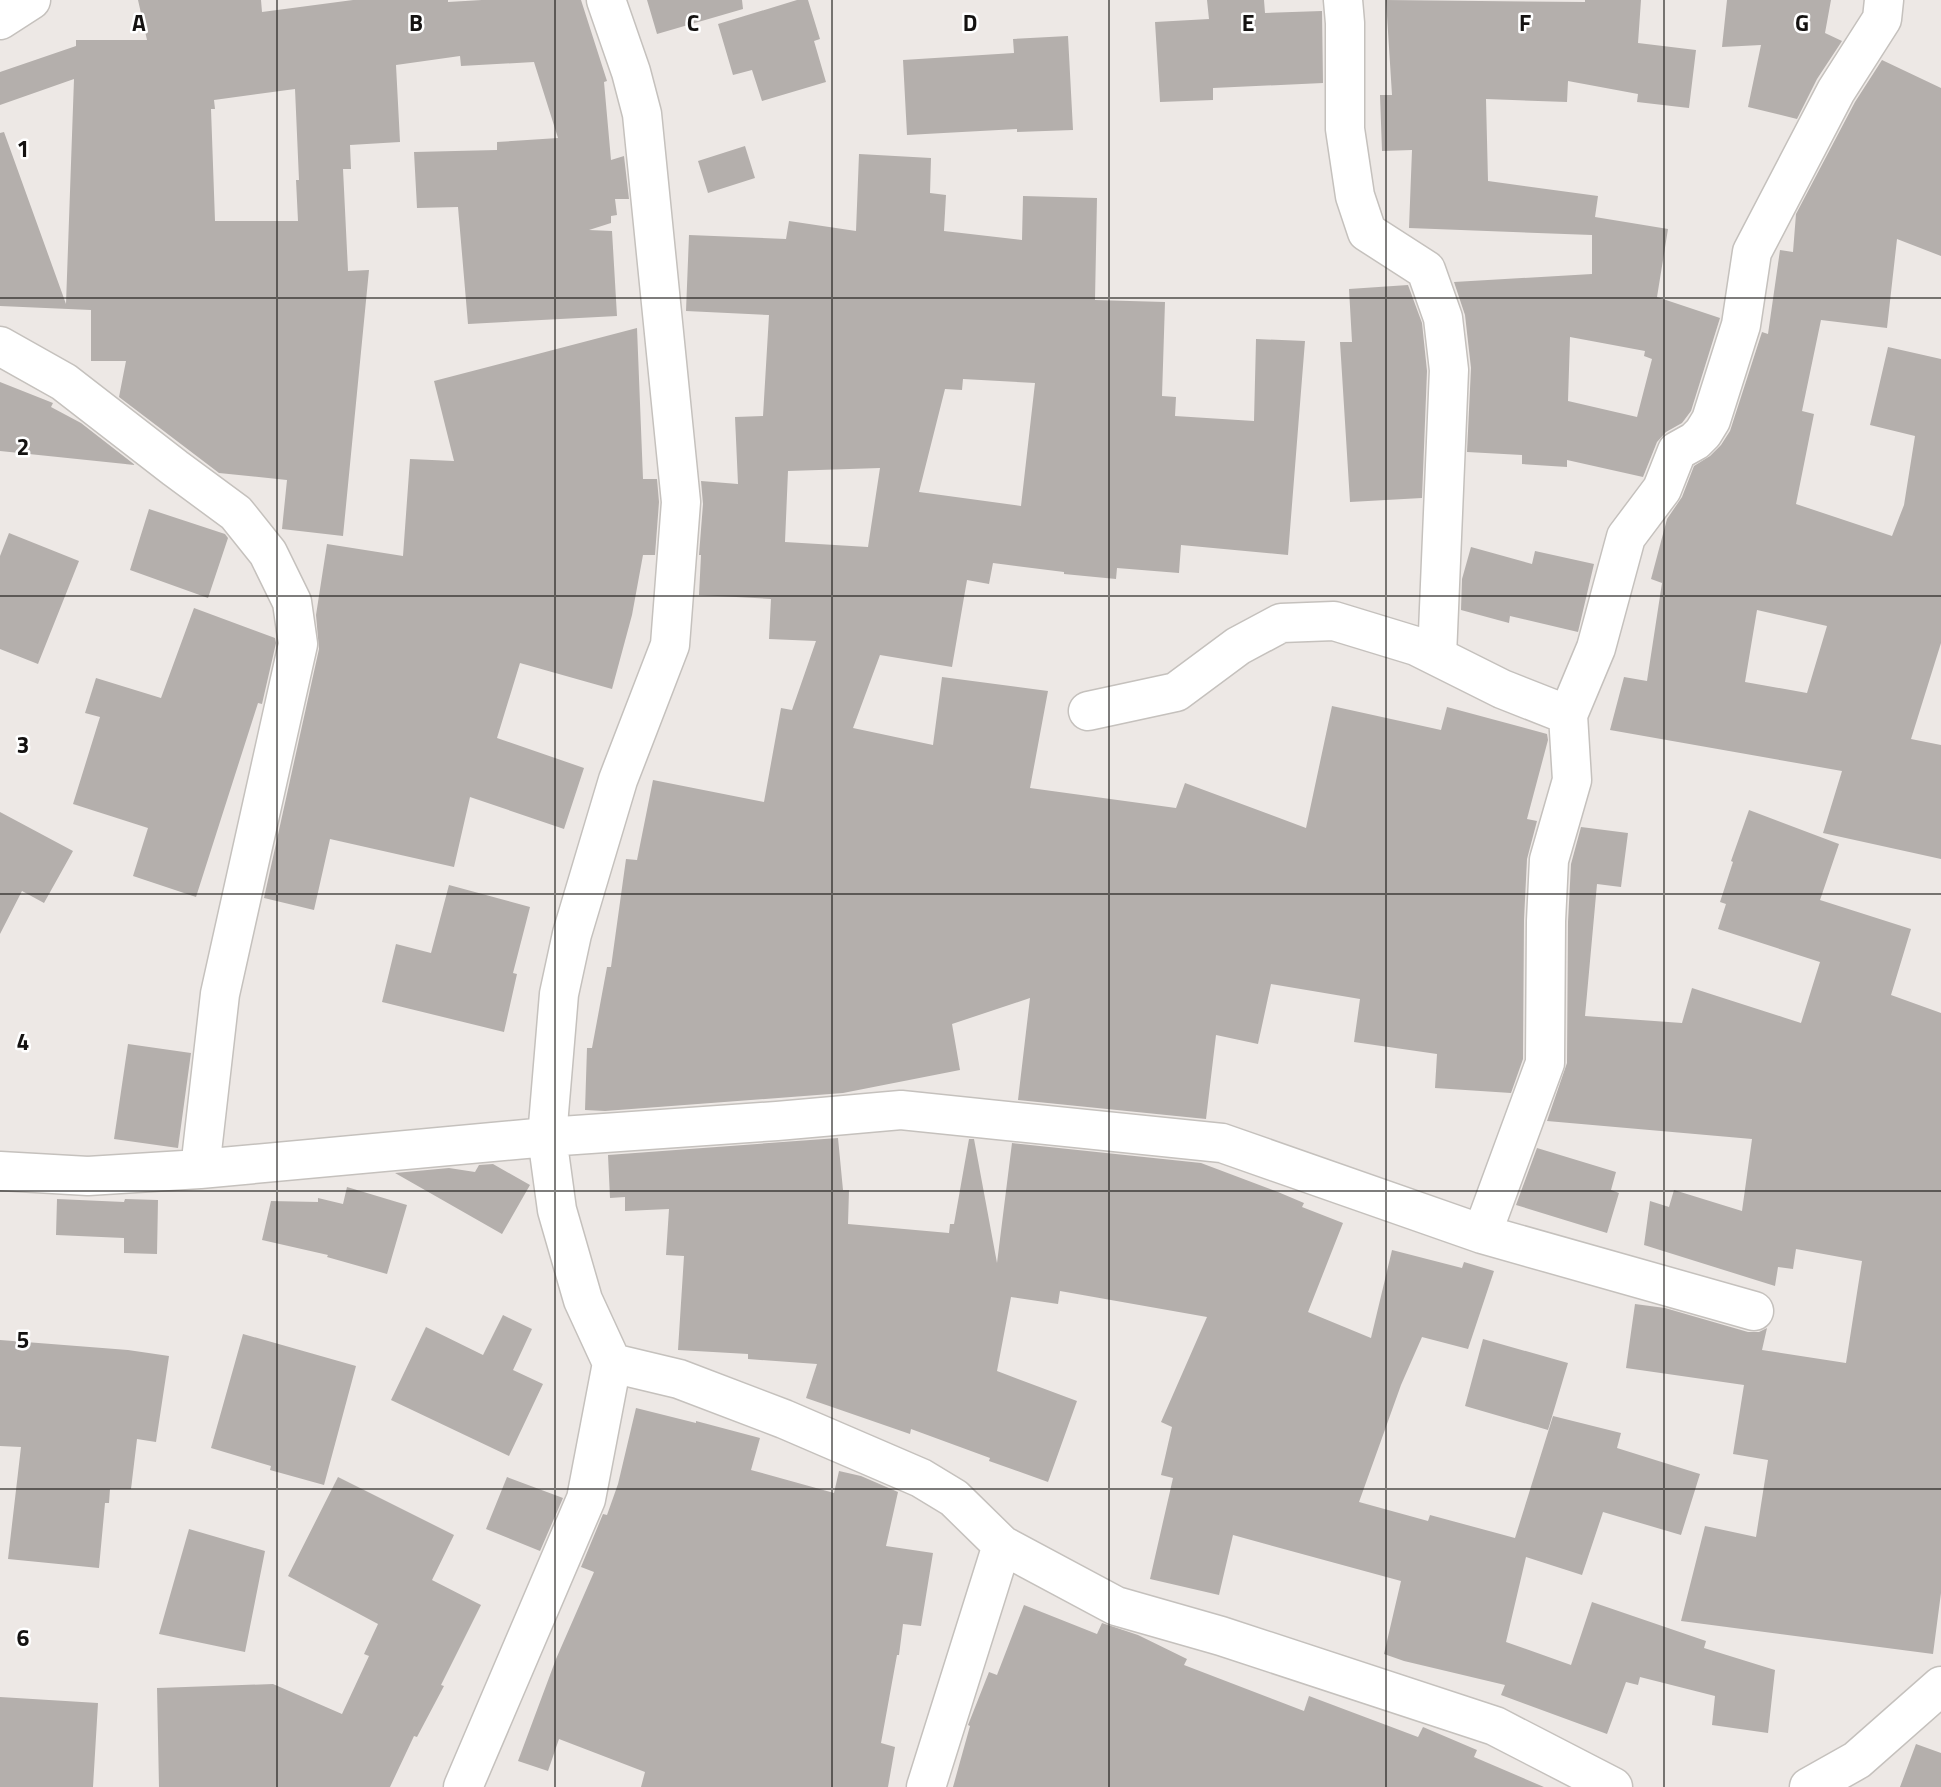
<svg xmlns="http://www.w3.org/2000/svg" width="1941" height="1787" font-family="'Titillium Web',sans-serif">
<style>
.building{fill:#b4afac;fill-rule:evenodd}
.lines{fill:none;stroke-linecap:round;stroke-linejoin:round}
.street-casing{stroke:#c5c1bd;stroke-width:41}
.secondary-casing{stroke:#c5c1bd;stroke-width:41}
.street{stroke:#fff;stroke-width:38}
.secondary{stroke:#fff;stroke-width:38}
.grid{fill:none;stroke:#141211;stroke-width:2;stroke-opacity:0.55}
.grid-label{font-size:23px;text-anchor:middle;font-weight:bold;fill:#141211;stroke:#fff;stroke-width:5;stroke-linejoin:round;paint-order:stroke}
</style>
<rect width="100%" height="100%" fill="#ede8e5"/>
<path class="building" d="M138,0h123l1,12 91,-12h95v2l34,-2h99l26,81 -3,1 7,78 13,-4 5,43h-14l2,16 -6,1v7l-22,7 23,1 5,85 -149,8 -10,-117 -41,1 -3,-56 83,-2v-8l61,-4 -24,-76 -73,4 -1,-10 -64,9 4,77 -50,3 1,24h-8l5,102 21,-1 -26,266 -61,-7 5,-49 -68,-7 -100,-76 7,-36h-35v-51l-91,-4v-173l4,-1 62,172 8,-225 -74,26v-33l76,-26v-6h71zM295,89l4,91h-3l2,41h-83l-4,-112h4l-1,-9z
M647,0h95l1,9 -86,25z
M797,0h11l12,39 -6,2 12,41 -64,19 -10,-31 -19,5 -15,-51z
M1207,0h57l1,13 57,-2 1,72 -110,5v12l-53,2 -5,-80 54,-3z
M1386,0l199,2v-2h56l-3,43 58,7 -7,58 -52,-6 1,-8 -70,-13 -1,21 -81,-3 2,82 110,15 -3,21 73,12 -11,68 63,21 -29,93 -9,12 -16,9 -9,10 -14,35 -76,-17v7l-45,-3v-9l-55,-3 4,-84 -6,-53 -11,-33 138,-8v-39l-183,-7 3,-78 -30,1 -2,-56h12zM1570,337l75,14 -1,5 8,3 -15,58 -69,-16z
M1727,0h104l-6,33 17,8 -25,38 -20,40 -49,-12 13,-62 -39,2z
M1068,36l5,94 -56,2v-3l-110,6 -4,-75 111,-7 -1,-14z
M1882,60l59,28v168l-44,-17 -10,89 -66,-8 -19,91 12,3 -18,90 96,32 12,-31 11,-69 -45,-11 18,-78 53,12v284l-30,96 30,6v114l-118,-26 19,-62 -232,-41 14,-53 23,4 15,-98 -11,-4 16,-60 15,-22 12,-31 16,-10 11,-11 9,-14 32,-99 6,2 12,-84 13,2 3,-38 59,-112zM1757,610l70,16 -20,67 -62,-11z
M745,146l10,32 -47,15 -10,-32z
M859,154l72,4 -1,35 16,2 -2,36 78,9 1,-44 74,2 -2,102 70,2 -3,94 14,1 -1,19 79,5 2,-82 49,2 -17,214 -107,-10 -2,28 -62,-5 -1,11 -52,-5v-2l-71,-9 -4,21 -22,-4 -15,87 -72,-12 -27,73 80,17 9,-68 106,14 -18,97 146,20 9,-25 121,45 26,-122 109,24 6,-23 100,27 1,6 -21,79 10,2 -10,38 -3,61 -1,139 -12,34 -76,-5 2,-34 -83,-12 6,-43 -89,-15 -13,60 -42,-9 -10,84 -188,-19 12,-102 -78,26 8,46 -117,23 -238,18 -20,-1 2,-62h5l15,-81h4l15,-108 11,1 16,-80 111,22 17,-94 11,2 24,-69 -47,-2 2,-40 -72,-4 2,-40h-2l4,-51 -2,-23 37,3 -3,-67 28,-1 6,-101 -83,-4 3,-76 97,4 3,-18 67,10zM963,379l72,4 -14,123 -102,-14 26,-103 17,1zM880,468l-12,79 -83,-5 3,-71z
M1408,285l14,38 5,48 -5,127 -72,4 -10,-160h12l-3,-53z
M637,328l6,151h14l2,23 -4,53h-12l-11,60 -20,74 -92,-26 -23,75 87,30 -20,61 -94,-32 -16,70 -124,-28 -16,71 -50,-12 55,-249 -3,-34 11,-71 76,12 7,-97 44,2 -20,-80z
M0,382l53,21 -2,4 30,16 54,42 -135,-14z
M149,509l76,25 3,4 -20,60 -78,-28z
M9,533l70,28 -41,103 -38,-15v-93z
M1471,547l61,17 3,-13 59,13 -16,68 -68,-16 -1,7 -48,-13 1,-31z
M194,608l81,30 1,5 -14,61 -4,-1 -62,194 -63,-21 15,-48 -75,-24 27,-87 -15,-4 11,-35 65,20z
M1749,810l90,34 -19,56 91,29 -20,66 50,18v580l-8,61 -252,-33 24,-95 51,11 12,-77 -35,-6 11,-69 -118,-17 9,-64 30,4 83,24h11l8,-4 -5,22 84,13 16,-102 -66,-12 -3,20 -15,-2 -3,19 -131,-41 6,-44 19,6 5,-17 68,21 10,-72 -205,-18 20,-58 1,-141 3,-58 10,-37 47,6 -7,54 -24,-3 -12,132 97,7 10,-35 109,35 19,-61 -102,-33 8,-25 -6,-2 13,-40 -2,-1z
M0,812l73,39 -29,52 -22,-12 -22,43z
M449,885l81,22 -17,66 4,1 -13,58 -122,-30 14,-58 35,9z
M128,1044l63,9 -13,95 -64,-9z
M838,1138l5,52h6l-1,34 101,9 1,-9h4l15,-85h5l23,124 15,-120 189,20 77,29 26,11 -2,4 41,16 -35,89 63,26 21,-88 70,18 2,-6 30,9 -26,78 -46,-12 -21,48 -42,117 69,19 2,-6 85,23 38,-122 68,17 -4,15 83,26 -19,61 -78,-23 -21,63 -56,-18 -20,85 65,23 21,-63 114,39 -2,7 71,22 -7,63 -56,-8 3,-29 -75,-19 -2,8 -12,-3 -19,52 -106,-39 4,-10 -101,-24 -20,-7 17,-73 -168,-46 -14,60 -69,-16 23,-101 -12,-3 11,-48 -11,-5 46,-105 -147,-26 -2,13 -47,-7 -14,74 80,30 -29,81 -59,-21 1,-3 -79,-29 -1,5 -104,-36 11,-34 -69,-5v-5l-70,-4 6,-94 -18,-1 3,-46 -44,2v-14l-15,1 -2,-43z
M1537,1148l79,24 -5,18 8,3 -12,40 -91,-28z
M493,1164l37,21 -28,49 -107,-61 54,-5 26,4 4,-7z
M347,1187l60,18 -20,69 -60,-17 1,-2 -66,-15 9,-39 47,1v-4l25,6z
M57,1199l67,3 1,-3 33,1 -1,54 -33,-1v-15l-68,-3z
M503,1315l29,14 -19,41 30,14 -34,72 -118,-56 35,-73 57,28z
M243,1334l113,32 -32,119 -54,-15 1,-4 -60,-18z
M1483,1339l85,24 -20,67 -83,-24z
M0,1340l128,10 41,6 -13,86 -19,-3 -6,50h-21l-1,14h-4l-6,65 -91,-9 13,-112 -21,-1z
M636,1408l60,15v-2l64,17 -9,32 83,23 5,-22 22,5 37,16 -12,54 47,7 -12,73 -18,-2 -4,31h-2l-16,88 14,4 -7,40h-247l4,-15 -86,-33 -11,32 -30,-10 38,-102 38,-87 -13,-5 22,-53 4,1 11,-31z
M338,1477l116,58 -22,45 49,25 -40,80 3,1 -27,51 -3,-1 -24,51h-231l-2,-99 116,-4 69,30 27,-58 -5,-2 14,-30 -90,-48z
M507,1477l56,21 -23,53 -54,-22z
M189,1529l76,22 -20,101 -86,-18z
M1024,1605l73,29 5,-11 36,12 49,24 -3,6 120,46 5,-15 109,41 5,-10 54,23 -3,7 70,30h-591l17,-61 -2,-1 2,-5 19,-48 8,3z
M0,1697l98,6 -5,84h-93z
M1916,1744l25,9v34h-41z"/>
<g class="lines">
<g class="street-casing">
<path id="street" d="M1343,0l2,23v106l10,67 12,36 59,38 17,48 6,52 -12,286
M0,346l64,36 111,86 61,45 32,40 24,49 6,42 -78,350 -20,175
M1088,711l88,-19 62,-46 43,-23 53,-2 82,25 86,43 66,26
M0,1171l88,5 112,-7 347,-32 230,-16 124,-11 321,33 260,91 272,77
M1482,1234l63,-171 1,-142 3,-61 23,-80 -4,-65 28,-67 30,-111 36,-48 15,-38 18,-10 8,-8 8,-13 30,-95 11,-73 84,-161 46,-72 2,-19
M612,1363l67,16 105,40 137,59 33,20 48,47 114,61 105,30 274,90 118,61
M463,1787l123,-288 26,-136 -29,-63 -26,-90 -10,-73 12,-143 13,-60 46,-154 52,-135 11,-143 -39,-388 -11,-42 -25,-72
M926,1787l76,-242
M1809,1787l48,-27 84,-74"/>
</g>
<g class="secondary-casing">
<path id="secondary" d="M0,20l31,-20"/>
</g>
<use href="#street" class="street"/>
<use href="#secondary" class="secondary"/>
</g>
<path class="grid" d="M277,0v1787M555,0v1787M832,0v1787M1109,0v1787M1386,0v1787M1664,0v1787M0,298h1941M0,596h1941M0,894h1941M0,1191h1941M0,1489h1941"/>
<g class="grid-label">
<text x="139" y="31">A</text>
<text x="416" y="31">B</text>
<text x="693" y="31">C</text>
<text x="970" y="31">D</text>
<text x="1248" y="31">E</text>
<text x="1525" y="31">F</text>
<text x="1802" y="31">G</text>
<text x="23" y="157">1</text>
<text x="23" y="455">2</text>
<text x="23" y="753">3</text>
<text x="23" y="1050">4</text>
<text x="23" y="1348">5</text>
<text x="23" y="1646">6</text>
</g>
</svg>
